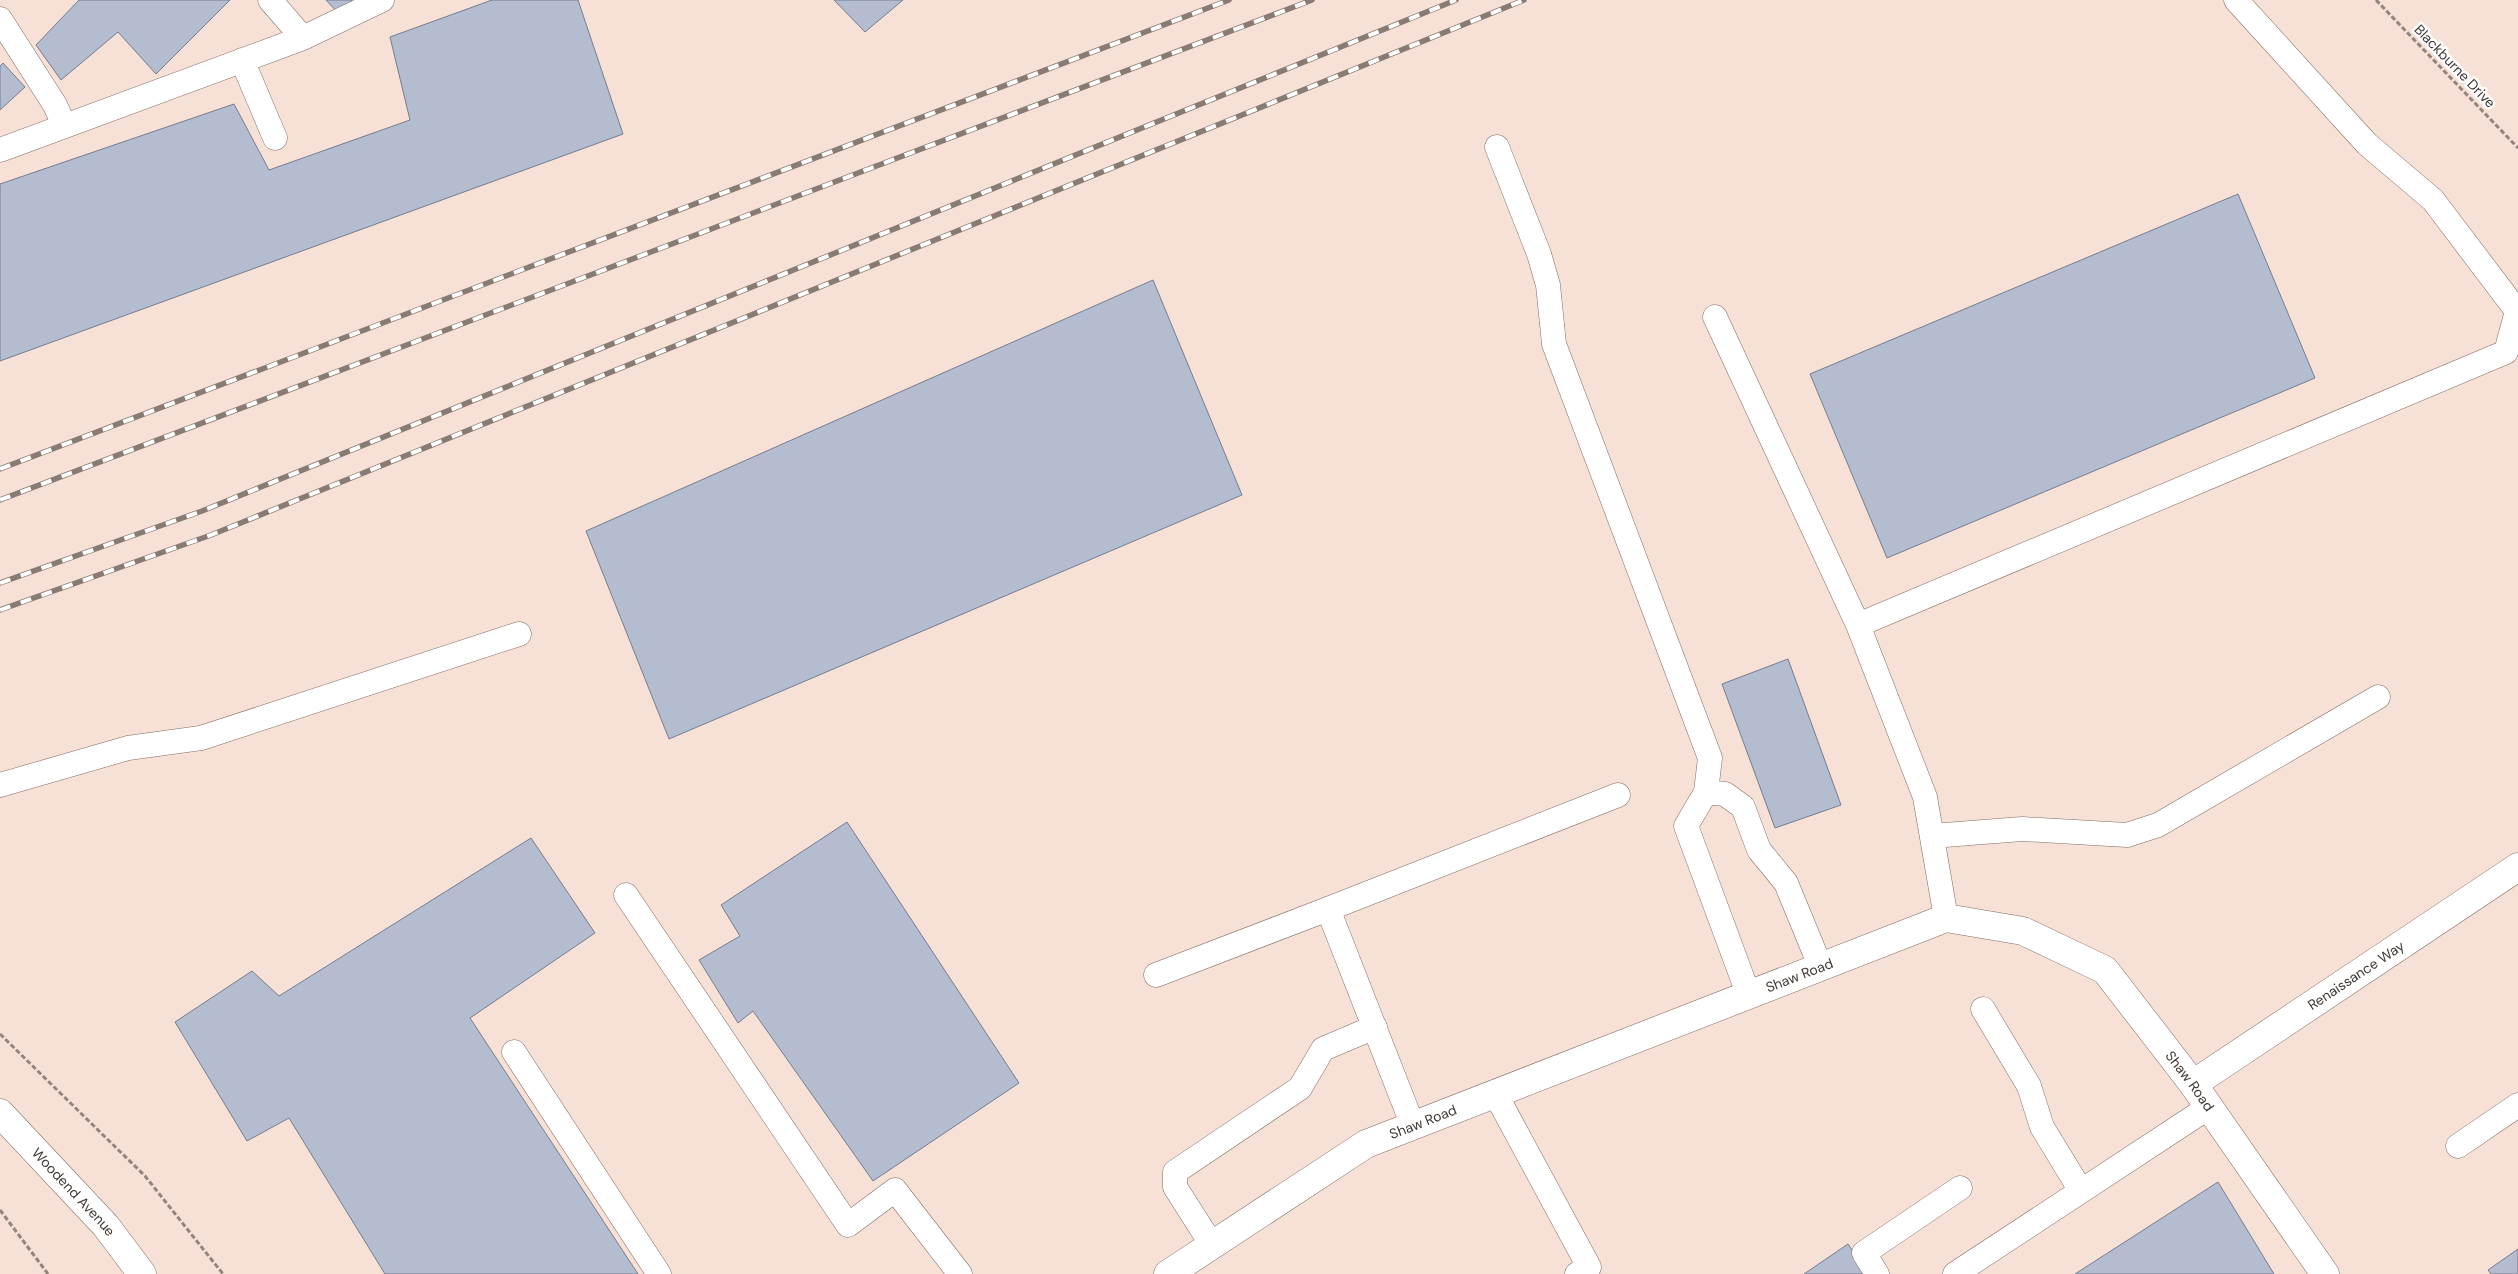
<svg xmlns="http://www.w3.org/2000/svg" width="2518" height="1274" font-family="'DM Sans',sans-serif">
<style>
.building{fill:#b4bcd0;stroke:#757c8e}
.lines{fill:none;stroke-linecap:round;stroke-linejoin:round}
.lane-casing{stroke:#806c63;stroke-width:25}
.secondary-casing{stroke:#806c63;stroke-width:29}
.path{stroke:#93857d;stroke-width:3;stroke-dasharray:5 2.5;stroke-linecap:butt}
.lane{stroke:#fff;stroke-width:24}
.secondary{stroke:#fff;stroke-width:28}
.rail-casing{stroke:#887b73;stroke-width:5.5}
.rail{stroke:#fff;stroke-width:4;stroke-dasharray:11;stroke-linecap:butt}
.labels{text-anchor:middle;stroke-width:5;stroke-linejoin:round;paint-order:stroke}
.street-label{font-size:14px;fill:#3f3732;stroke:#fff}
</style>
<rect width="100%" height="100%" fill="#f7e1d6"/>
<path class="building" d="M79,0h151l-74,74 -38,-42 -57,48 -25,-35z
M326,0h26l-14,13z
M492,0h86l45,134 -623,227v-177l234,-80 35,66 141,-50 -20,-83z
M834,0h69l-38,32z
M3,63l22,24 -25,23v-44z
M2238,194l77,184 -428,180 -77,-184z
M1153,280l89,215 -573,244 -83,-208z
M1788,659l53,146 -66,23 -53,-144z
M847,822l172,261 -146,98 -120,-170 -15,12 -39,-63 41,-24 -19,-31z
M531,838l64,95 -125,85 168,256h-253l-96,-156 -42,23 -72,-119 77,-51 27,25z
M2218,1182l56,92h-199z
M1848,1244l20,30h-64z
M2518,1249v25h-27l-3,-4z"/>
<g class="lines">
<g class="lane-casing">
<path id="lane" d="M270,0l33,38
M0,19l55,86 9,20
M242,60l33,78
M1497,147l42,107 9,31 6,59 156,414 -4,34 -20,34 63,170
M0,150l303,-112 79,-38
M1715,317l143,308 67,172 21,121
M1858,625l648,-273 11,-41 -84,-111 -66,-56 -131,-144
M0,785l128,-37 73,-10 318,-104
M1706,792l19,2 18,13 16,43 27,33 35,85
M1932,836l90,-7 105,6 31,-10 220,-128
M626,895l222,330 47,-35 65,84
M1328,909l290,-114
M1156,975l172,-66 85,217
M1983,1009l46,77 13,41 39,64
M514,1052l145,222
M1495,1093l94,174 -12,7
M2458,1146l60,-41
M1212,1245l-37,-58v-15l125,-84 23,-39 52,-22
M1877,1274l-13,-21 96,-65
M1955,1274l254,-167"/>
</g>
<g class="secondary-casing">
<g id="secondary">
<path id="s1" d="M2193,1084l325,-217"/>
<path id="s2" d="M0,1113l106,113 36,48"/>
<path id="s3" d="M1168,1274l198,-130 580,-226 77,13 82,39 88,114 132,190"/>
</g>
</g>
<path class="path" d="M2376,0l142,148
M0,1034l145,142 78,98
M0,1210l48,64"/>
<use href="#lane" class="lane"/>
<use href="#secondary" class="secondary"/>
<g class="rail-casing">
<path id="rail" d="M0,469l1229,-469
M0,500l1312,-500
M0,583l202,-72 1254,-511
M0,610l211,-75 1313,-535"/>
</g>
<use href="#rail" class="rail"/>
</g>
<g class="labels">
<g class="street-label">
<text transform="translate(2455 66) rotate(46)" y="5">Blackburne Drive</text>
<text dy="5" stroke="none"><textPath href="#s1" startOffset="196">Renaissance Way</textPath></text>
<text dy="5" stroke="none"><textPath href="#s3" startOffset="702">Shaw Road</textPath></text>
<text dy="5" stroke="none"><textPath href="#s3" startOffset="1168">Shaw Road</textPath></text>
<text dy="5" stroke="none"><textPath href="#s3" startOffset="298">Shaw Road</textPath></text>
<text dy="5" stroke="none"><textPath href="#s2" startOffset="108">Woodend Avenue</textPath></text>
</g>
</g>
</svg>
